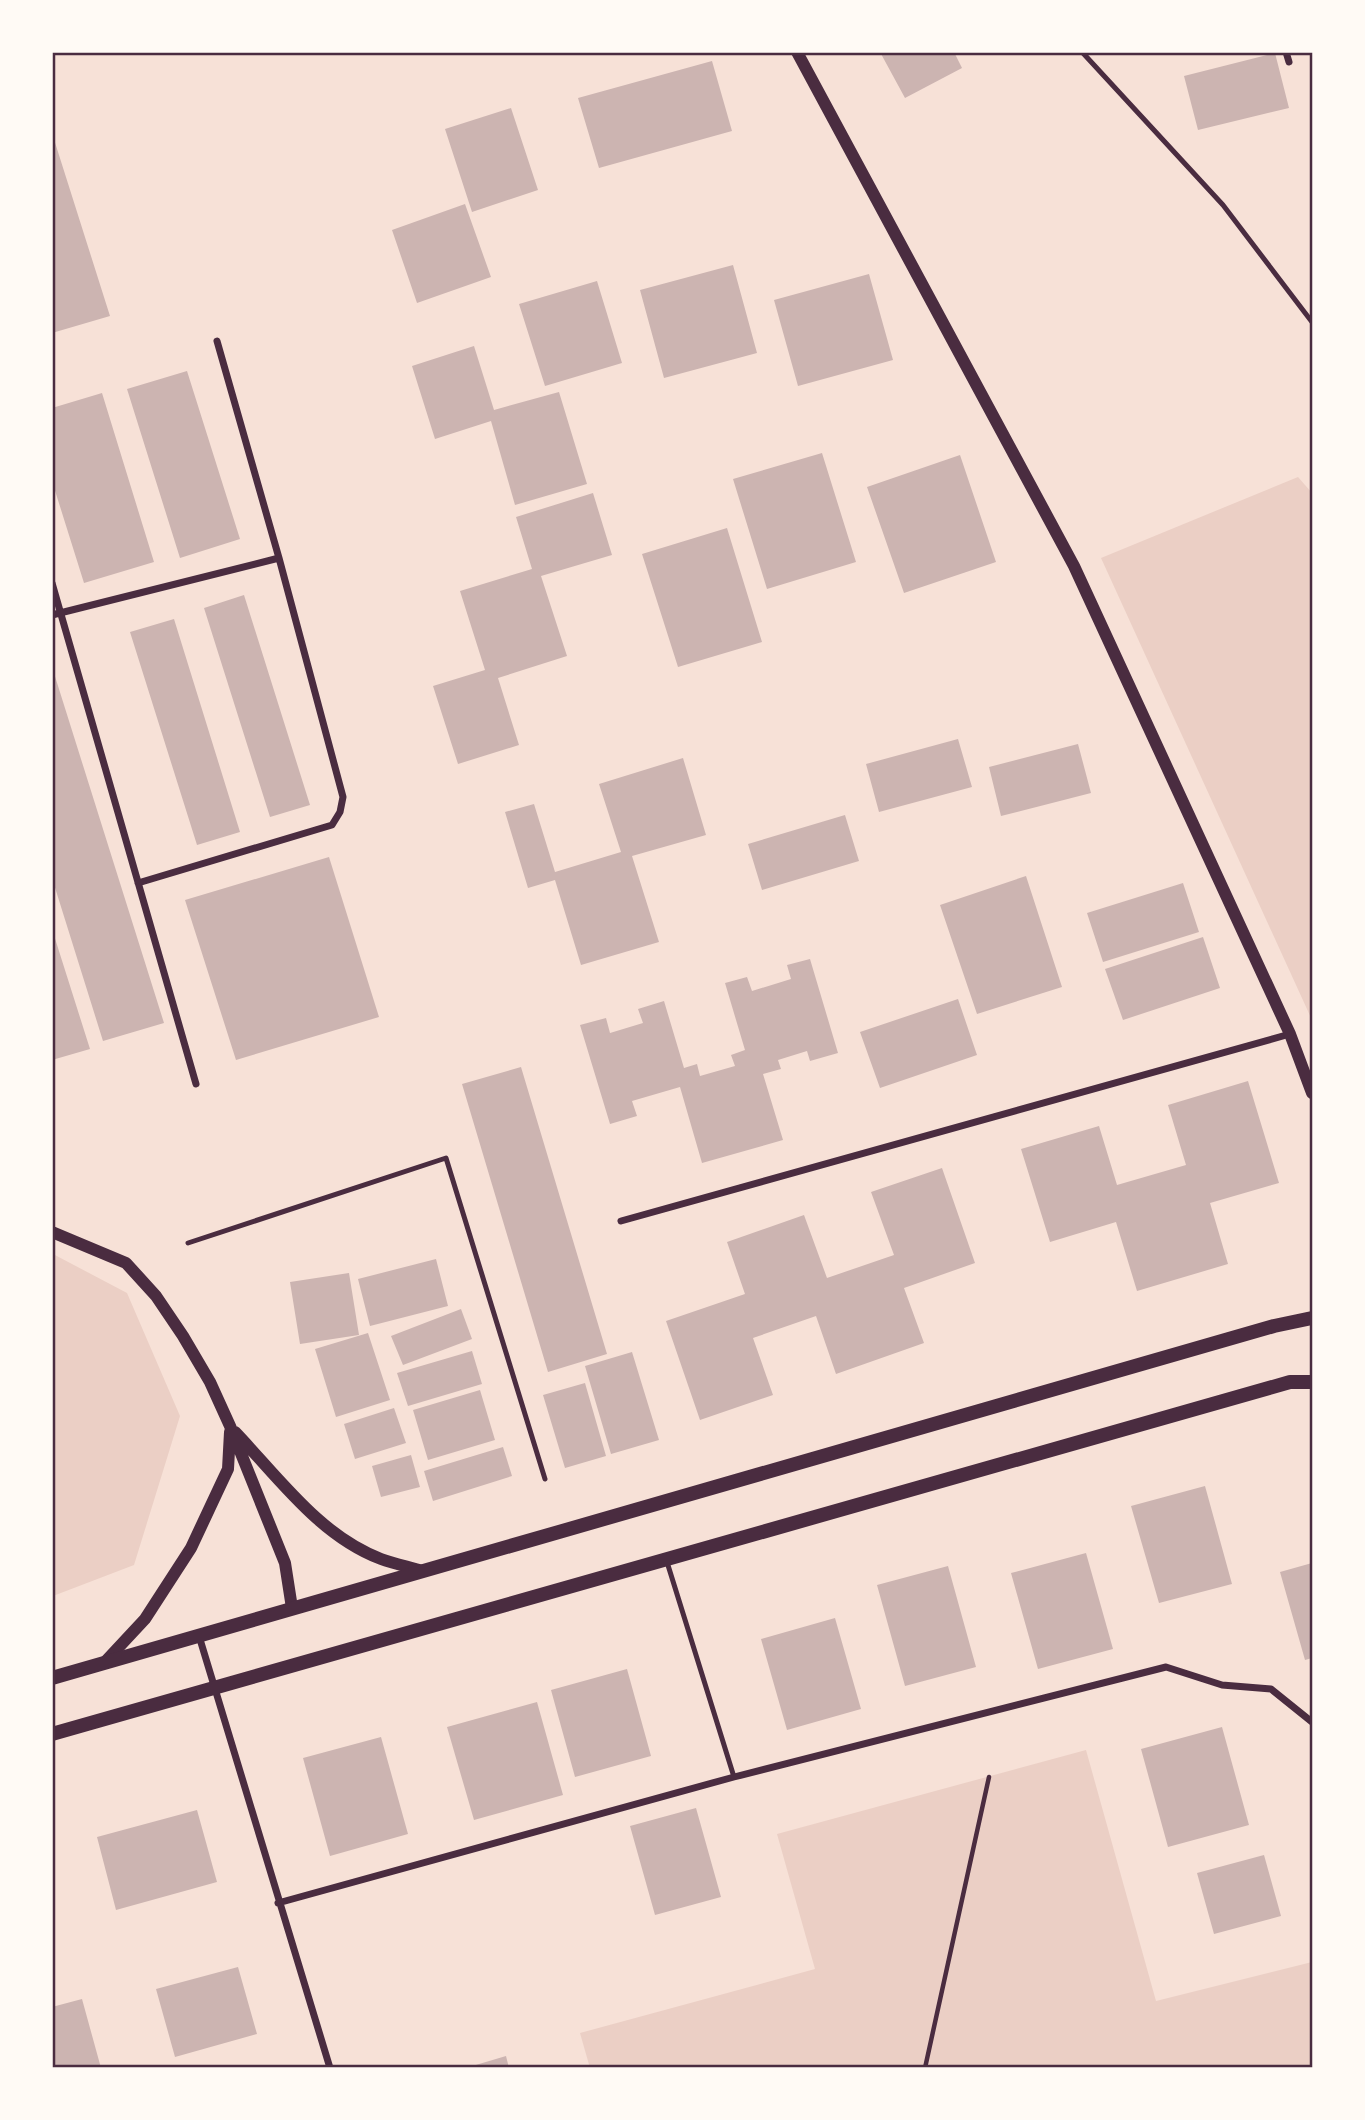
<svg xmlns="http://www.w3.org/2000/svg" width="1365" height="2120" font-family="Quicksand,sans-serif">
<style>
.green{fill:#ebcfc5}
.building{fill:#ccb4b1}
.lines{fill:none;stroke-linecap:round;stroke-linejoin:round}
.path{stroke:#4a2c40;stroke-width:4.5}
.service{stroke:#4a2c40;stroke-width:5}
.minor{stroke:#4a2c40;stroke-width:7}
.tertiary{stroke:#4a2c40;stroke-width:12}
.secondary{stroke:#4a2c40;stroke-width:14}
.neatline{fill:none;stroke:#4a2c40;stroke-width:2.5}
</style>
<rect width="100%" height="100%" fill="#f7e1d7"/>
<path class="green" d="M1298,477l14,16v527l-211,-462z
M53,1254l74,39 53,123 -46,149 -81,31z
M1086,1750l70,251 156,-39v105l-722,1 -10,-35 235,-64 -38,-135z"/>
<path class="building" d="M880,52h74l8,16 -57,30z
M1275,53l14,55 -91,22 -14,-54z
M712,61l20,70 -133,37 -21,-70z
M511,108l27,82 -66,22 -27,-83z
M52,133l58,183 -58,17z
M465,204l26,73 -74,26 -25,-73z
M733,265l24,88 -93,25 -24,-88z
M869,274l24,86 -95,26 -24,-86z
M597,281l25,82 -77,23 -26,-82z
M474,346l20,64 65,-18 28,92 -72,21 -24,-84 -56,18 -23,-73z
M187,371l53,168 -60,19 -53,-169z
M102,393l52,169 -70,21 -32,-102v-73z
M822,453l34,109 -89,27 -34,-110z
M960,455l36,107 -92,31 -37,-106z
M593,493l19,62 -71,21 26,80 -69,22 21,67 -61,19 -25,-78 52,-16 -25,-79 72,-22 -16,-52z
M727,528l35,114 -84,25 -36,-113z
M244,595l66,210 -40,12 -66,-209z
M174,619l66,213 -43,13 -67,-213z
M53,670l111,353 -61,18 -51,-163z
M958,739l14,48 -93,25 -13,-48z
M1078,744l13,49 -90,23 -12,-49z
M683,758l23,77 -74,21 27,86 -78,23 -26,-85 -27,8 -23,-76 29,-8 21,68 66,-20 -22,-68z
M845,815l14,46 -97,29 -14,-46z
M329,857l50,160 -143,43 -51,-160z
M1026,876l36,111 -85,27 -37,-109z
M1183,883l16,49 -96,30 -16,-49z
M52,929l38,120 -38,11z
M1203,937l17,51 -97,32 -18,-51z
M810,959l28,94 -28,8 -3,-10 -29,9 3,9 -18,5 20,66 -81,23 -22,-76 -48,14 5,15 -27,8 -30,-99 26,-7 4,15 33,-10 -5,-14 26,-8 20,67 13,-4 3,12 35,-10 -4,-11 14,-5 -20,-67 22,-6 5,14 39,-12 -4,-14z
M958,999l19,56 -97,33 -20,-56z
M521,1067l86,287 -59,18 -86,-288z
M1248,1081l31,102 -69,20 18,61 -91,27 -21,-69 -66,20 -29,-93 78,-23 18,59 69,-20 -18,-60z
M942,1168l33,95 -71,25 20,55 -88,31 -20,-58 -63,22 20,57 -73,25 -34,-99 79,-27 -18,-52 77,-27 23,63 67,-23 -23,-63z
M436,1259l12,47 -78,20 -12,-47z
M349,1273l10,62 -59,9 -10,-62z
M461,1309l11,30 -69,26 -12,-29z
M368,1333l22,67 -54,17 -21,-68z
M472,1351l10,33 -74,22 -11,-33z
M632,1352l27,88 -48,14 -26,-88z
M585,1383l21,73 -41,12 -22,-73z
M480,1390l15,50 -67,20 -15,-50z
M394,1408l12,35 -51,16 -11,-35z
M503,1447l9,29 -79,25 -9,-30z
M411,1455l9,32 -39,10 -9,-31z
M1205,1486l27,98 -73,19 -28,-97z
M1086,1553l27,96 -75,20 -27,-96z
M1312,1563v95l-7,2 -25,-88z
M948,1566l28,101 -71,19 -28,-101z
M835,1618l26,91 -74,21 -26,-91z
M627,1669l24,87 -76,21 -24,-87z
M537,1702l26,93 -89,25 -27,-93z
M1222,1727l27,98 -81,22 -27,-98z
M381,1737l27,97 -78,22 -27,-98z
M696,1808l25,89 -66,18 -25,-89z
M197,1810l20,72 -101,28 -19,-73z
M1264,1855l17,61 -67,18 -17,-61z
M238,1967l19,67 -82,23 -19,-68z
M82,1999l19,69h-49v-61z
M506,2056l3,12h-40v-1z"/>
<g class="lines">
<path class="path" d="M925,2068l64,-291"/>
<path class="service" d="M1082,52l141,153 89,117
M188,1243l258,-85 99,321
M667,1562l67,215"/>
<path class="minor" d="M1286,52l3,10
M52,583l144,501
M52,615l227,-57
M138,883l194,-58 8,-13 3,-15 -64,-239 -62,-217
M621,1221l669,-187
M199,1636l131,432
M278,1903l456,-126 432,-110 56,18 49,4 41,33"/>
<path class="tertiary" d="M797,52l277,514 216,468 22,59
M52,1232l74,31 30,33 27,40 27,46 20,44 55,137 7,45
M235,1432c44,46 85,104 146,127 14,5 29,8 42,12
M104,1663l41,-44 46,-71 37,-79 2,-37"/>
<path class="secondary" d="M52,1678l1222,-352 38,-8
M52,1734l1238,-352h22"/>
</g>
<rect width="1365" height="2120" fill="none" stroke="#fffaf5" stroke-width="108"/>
<rect x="54" y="54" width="1257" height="2012" class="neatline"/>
</svg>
